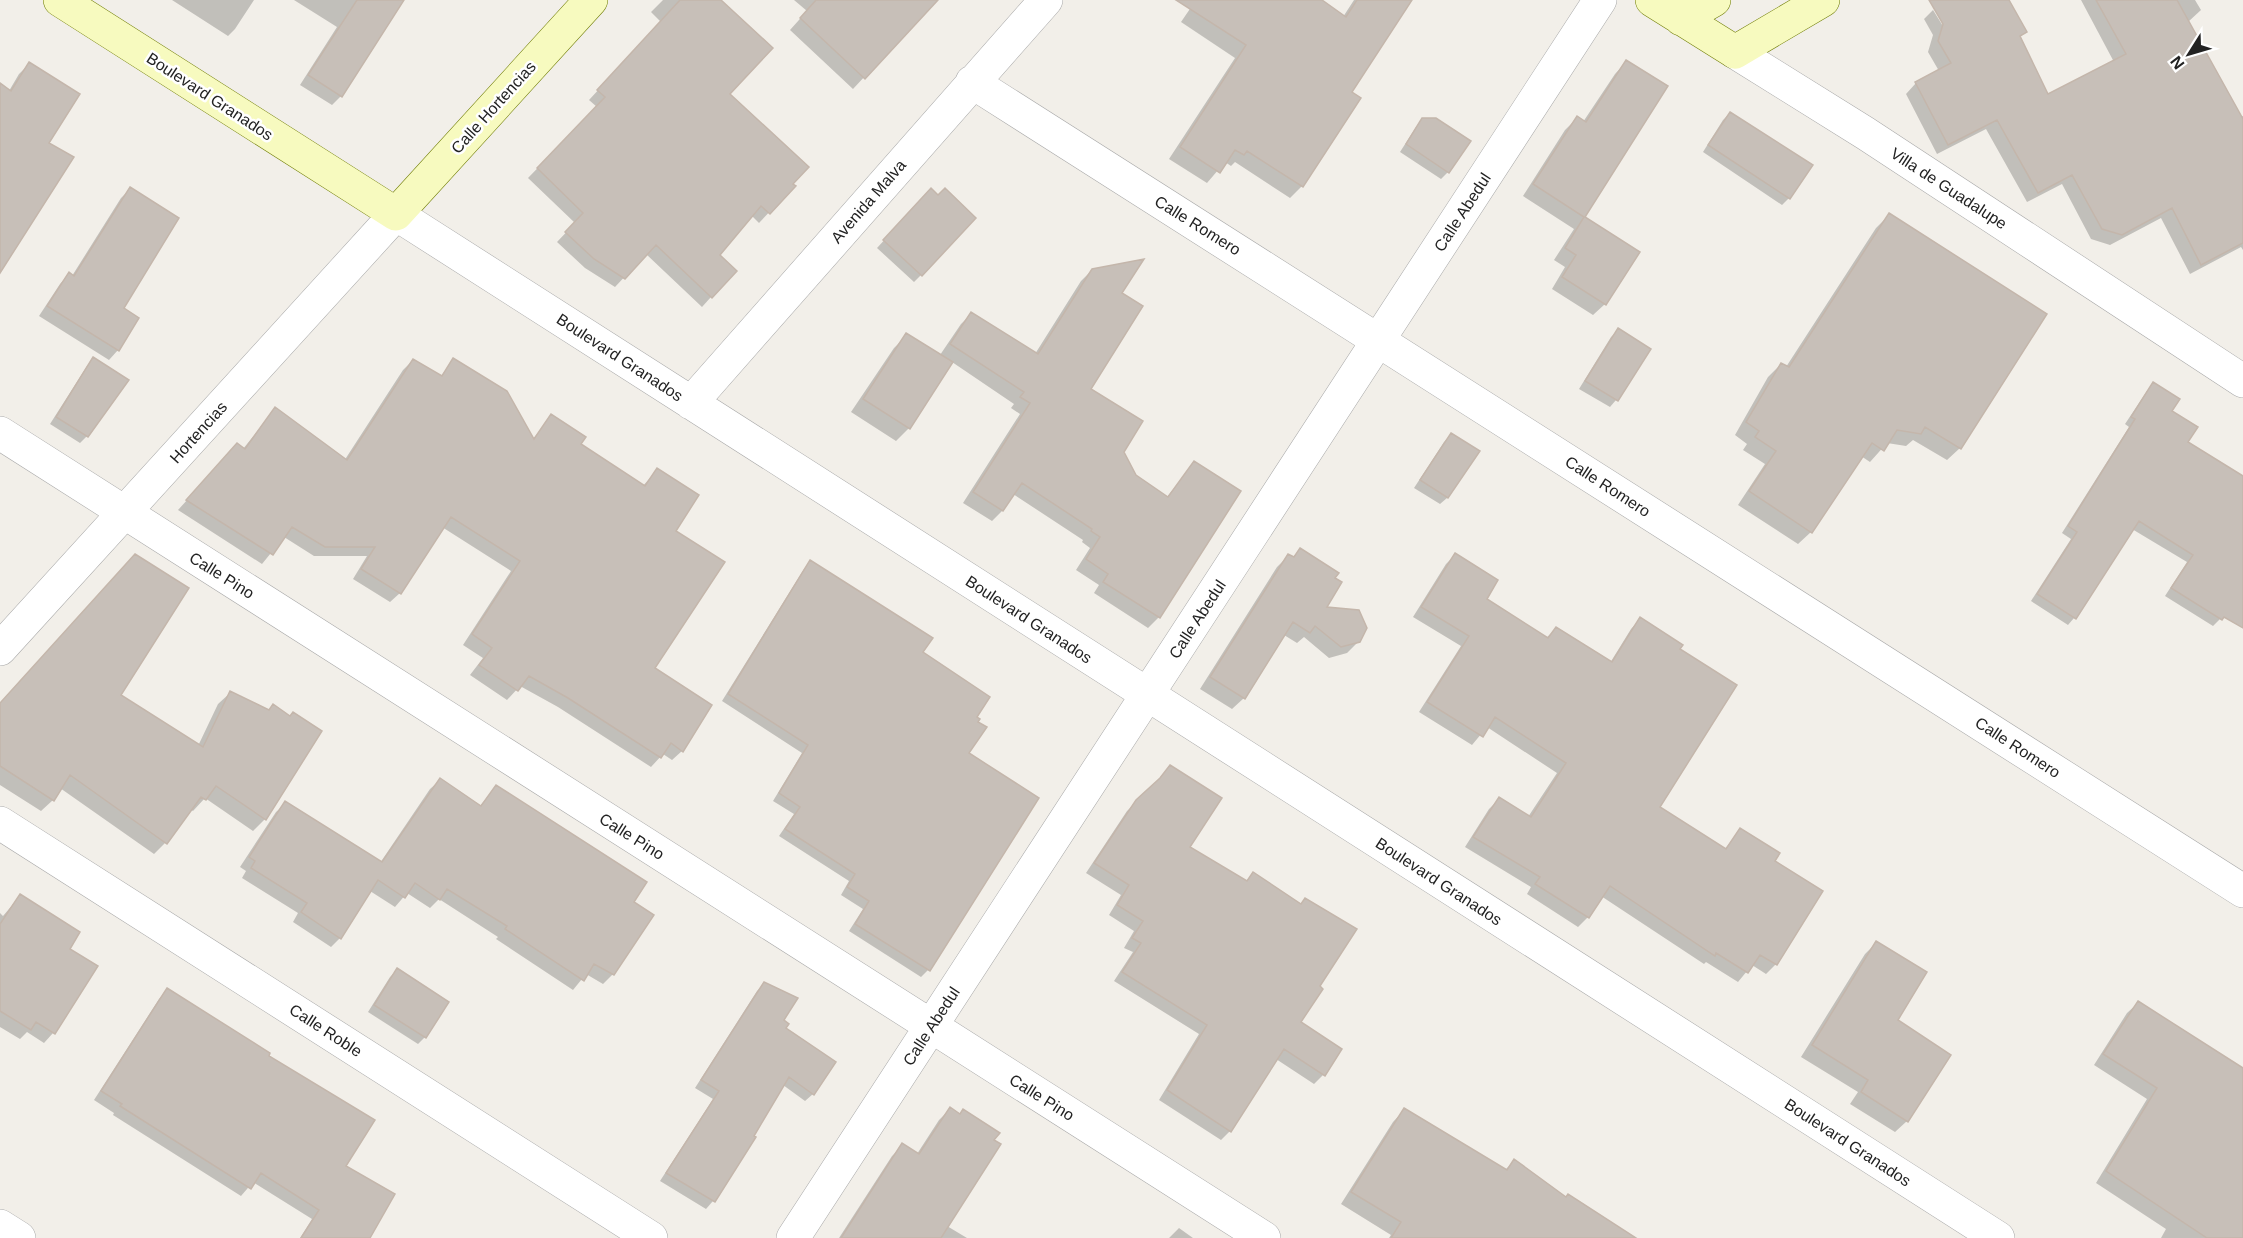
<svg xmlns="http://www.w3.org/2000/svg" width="2243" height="1238" font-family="Arial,sans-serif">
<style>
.shadow{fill:#0003}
.building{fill:#c7bfb8;stroke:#c4b6ab;stroke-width:1.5}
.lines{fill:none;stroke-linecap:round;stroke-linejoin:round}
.street-casing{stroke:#a9a9a9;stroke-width:34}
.secondary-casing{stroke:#707d05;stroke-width:34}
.street{stroke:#fff;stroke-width:33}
.secondary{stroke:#f7fabf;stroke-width:33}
.labels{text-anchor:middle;stroke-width:5;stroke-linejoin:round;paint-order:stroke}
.street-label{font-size:16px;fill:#222;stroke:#fff}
</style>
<rect width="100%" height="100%" fill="#f2efe9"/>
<path class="shadow" d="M172,0h82l-19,29 -7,7z
M294,0h109l-62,96 -9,9 -32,-20 37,-58z
M663,0h56l9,94 66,92 -35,37 -8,-8 -33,40 -7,42 -9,10 -56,-53 -31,33 -30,-19 -28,-26 18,-19 -47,-45 69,-71 -8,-7 72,-78 -10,-10z
M794,0h142l-83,89 -63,-59 17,-19z
M1196,0h123l24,17 11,-17h56l-60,93 -48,93 -12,12 -55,-36 -4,4 -6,-4 -18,21 -38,-24 66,-101 -54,-36z
M1949,0h59l17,32 -6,6 29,58 66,-34 -33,-62h114l6,10 -13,12 52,95 3,-1v134l-2,-3 -51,27 -29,-56 -51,27 -19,-6 -29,-55 -35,18 -41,-73 -49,25 -31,-60 10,-11 23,-12 -11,-19 5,-17 -9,-16 9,-9 13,21 2,-2 -12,-20h-2z
M1626,62l40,25 -83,131 55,34 -33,52 -12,11 -41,-26 13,-22 -11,-7 20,-31 -51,-33 42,-66 12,-12 6,4 32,-48z
M29,64l18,79 -47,124v-182l9,6 10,-17z
M1730,113l59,85 -7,7 -79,-53 20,-32z
M1423,120l25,52 -7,7 -41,-27 16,-25z
M130,189l-12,161 -9,10 -70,-44 21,-32 9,-10 3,2 49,-78z
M924,197h14l-17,78 -7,7 -37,-34z
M1889,215l71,233 -13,12 -34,-20 -7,6 -19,-3 -17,19 -9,-6 -50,76 -13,12 -60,-39 27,-41 -22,-14 4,-6 -12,-9 33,-58 13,-13 5,3 90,-139z
M1092,270l28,24 -31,96 45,86 32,22 29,-35 -36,154 -11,11 -54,-35 5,-8 -23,-15 14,-22 -8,-6 1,-2 -70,-46 -11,17 -10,10 -29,-18 57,-89 -9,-6 3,-4 -62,-42 -43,66 -13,13 -45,-29 43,-64 13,-13 33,20 21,-31 10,-10 64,40 46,-73z
M1618,330l31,20 -33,50 -6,7 -31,-18 32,-52z
M94,359l-7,77 -7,7 -30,-19 37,-58z
M413,360l27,17 14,-17 79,79 19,-23 27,28 63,43 15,-17 17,61 -21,137 29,83 -10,9 -9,-6 -12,13 -93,-60 -38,-21 -13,14 -37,-25 13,-17 -20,-13 48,-74 -69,-44 -42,66 -10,9 -37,-23 14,-23h-53l-30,-19 -22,27 -84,-54 50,-55 15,-6 32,-40 69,52 59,-91z
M2154,384l32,59 57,35v106l-23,35 -7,7 -48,-30 22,-34 -55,-33 -58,89 -6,7 -37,-24 40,-62 -9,-6 67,-106 -4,-3 22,-33z
M1451,435l27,16 -31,47 -7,6 -26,-16 30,-46z
M1300,550l33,28 -9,30 35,33 -12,12 -18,5 -25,-21 -7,6 -13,-8 -40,63 -12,11 -32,-20 77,-122 11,-11 4,2z
M1455,555l30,44 61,39 10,-9 54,34 21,-34 9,-10 38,31 -20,158 66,42 16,-20 33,31 3,103 -10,10 -14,-9 -14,17 -32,-20 -2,2 -103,-68 -13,21 -10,10 -51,-33 4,-7 -66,-40 24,-38 10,-10 29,18 29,-44 -70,-46 -15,18 -53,-33 42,-66 -48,-29 33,-53z
M810,562l111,91 54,65 -8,36 70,45 -109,171 -7,7 -72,-46 14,-22 -22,-14 8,-14 -70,-45 15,-22 -21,-13 29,-48 -80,-52 82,-132z
M230,693l38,18 5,-5 17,11 30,15 -55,87 -12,12 -48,-33 -12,13 -3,-2 -25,34 -11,11 -94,-66 -7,12 -12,11 -41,-26v-82l119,-7 79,50 20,-42z
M1170,766l18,81 57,35 8,-8 65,113 -19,36 24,52 -9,9 -38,-25 -46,72 -9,9 -62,-40 40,-66 -85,-53 19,-29 -9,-4 10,-17 -25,-16 12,-20 -35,-22 41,-62 26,-25z
M440,780l39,27 17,-20 135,115 -18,72 -10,10 -17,-10 -13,16 -77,-51 2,-2 -59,-38 -9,9 -23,-15 -12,14 -25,-16 -30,47 -9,9 -38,-25 5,-9 -56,-35 4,-7 -6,-4 36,-55 10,-9 94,60 50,-74z
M20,896l48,53 -15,84 -9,10 -17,-11 -7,7 -20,-12v-114l3,3z
M1877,942l19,79 11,100 -12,11 -45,-28 8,-12 -57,-35 64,-103z
M397,970l50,32 -22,35 -7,7 -50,-32 22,-35z
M764,984l49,110 -8,7 -22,-16 -31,52 2,1 -41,63 -7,8 -46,-28 53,-82 -18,-11 62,-97z
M167,990l100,67 77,109 25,72h-69l12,-19 -59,-37 -12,14 -128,-81 1,-2 -20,-13 65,-101z
M2138,1003l105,67v168h-82l5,-9 -70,-46 51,-84 -53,-34 33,-52z
M950,1109l-3,117 20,12h-128l53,-82 11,-11 14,9 22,-34z
M1404,1110l101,60 9,-9 51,38 68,39h-244l2,-3 -50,-31 52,-82z
M1179,1228l14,10h-24z"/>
<path class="building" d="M357,0h47l-62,97 -34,-22z
M680,0h41l52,48 -43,46 79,73 -16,17 3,2 -26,28 -9,-8 -41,49 17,16 -25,27 -56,-53 -31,34 -31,-20 -29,-27 18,-19 -46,-45 68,-71 -8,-7z
M816,0h122l-73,79 -65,-61z
M1176,0h146l24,17 11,-17h55l-60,92 9,6 -58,89 -56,-36 -3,4 -9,-5 -15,23 -40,-26 66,-102z
M1929,0h80l18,32 -7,4 28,58 78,-40 -30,-54h81l66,119v124l-42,22 -29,-57 -50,27 -20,-6 -30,-54 -34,18 -41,-73 -49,25 -33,-63 36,-19 -13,-22 5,-17z
M1626,60l42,26 -83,131 55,35 -34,53 -44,-28 14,-22 -11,-7 19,-31 -51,-33 44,-68 9,6z
M29,62l51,32 -31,49 25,14 -74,116v-190l11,8z
M1730,112l83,53 -23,34 -82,-54z
M1422,118h14l35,23 -22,32 -43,-29z
M130,187l49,31 -55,90 15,10 -20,33 -72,-45 22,-34 5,4z
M931,188l7,7 7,-7 31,30 -54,58 -39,-36z
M1889,213l158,101 -86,135 -36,-22 -4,7 -24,-4 -13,21 -12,-8 -60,90 -63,-42 27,-40 -21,-14 4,-6 -13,-9 35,-59 8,4z
M1144,259l-22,34 21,13 -52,83 52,32 -19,31 12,23 32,22 26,-36 47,30 -81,127 -57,-36 5,-8 -22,-15 14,-22 -9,-6 1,-2 -70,-46 -19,28 -30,-19 57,-89 -10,-6 4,-5 -74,-48 21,-32 67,42 54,-85z
M1618,328l33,21 -33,52 -33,-20z
M906,333l47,29 -43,67 -47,-30z
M93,357l36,23 -41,57 -32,-20z
M453,358l54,33 27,48 17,-25 35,23 -5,7 64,42 12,-18 42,27 -23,36 49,31 -70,106 57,37 -29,47 -12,-9 -10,15 -93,-60 -39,-22 -11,15 -39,-26 13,-17 -20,-14 48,-73 -69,-44 -50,77 -40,-25 14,-22h-50l-33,-20 -19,28 -87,-55 51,-57 8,6 30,-42 72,53 66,-101 29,17z
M2153,382l27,17 -8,12 26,16 -10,15 55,34v152l-19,-11 -2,3 -51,-32 22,-33 -54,-34 -63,98 -39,-25 40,-62 -9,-6 67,-107 -4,-2z
M1451,433l29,18 -32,47 -28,-18z
M1300,548l39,25 -4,5 7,4 -15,25 32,3 8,18 -7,14 -19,5 -26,-21 -5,7 -17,-11 -48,77 -35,-22 78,-123 6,3z
M1455,553l43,27 -11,19 61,39 8,-11 56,35 28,-45 43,28 -3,4 57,36 -77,122 66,42 14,-21 40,25 -5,8 48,30 -46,74 -17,-10 -12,18 -32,-20 -1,3 -105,-70 -21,32 -54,-34 5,-7 -67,-40 26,-40 32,20 35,-54 -71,-46 -12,20 -56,-35 42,-66 -48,-29z
M135,554l54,34 -68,107 82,52 27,-56 39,19 4,-6 17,12 3,-4 29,19 -56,89 -50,-34 -10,14 -5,-3 -34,47 -97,-69 -16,26 -54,-35v-63z
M810,560l123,78 -10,14 67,45 -13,20 3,2 -2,3 9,5 -18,26 70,45 -109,173 -75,-47 14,-23 -22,-14 8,-13 -70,-45 15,-22 -21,-14 29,-48 -80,-51z
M1170,765l52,33 -32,49 57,34 6,-9 48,32 4,-6 52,31 -37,57 3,3 -22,33 41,27 -17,27 -41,-27 -53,83 -64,-42 40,-65 -85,-53 19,-29 -9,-5 11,-17 -26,-16 12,-20 -35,-22 42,-63 24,-22z
M440,778l41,28 15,-21 151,97 -13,20 20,13 -40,60 -20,-11 -10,17 -79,-52 2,-3 -60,-37 -7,11 -25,-17 -10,15 -27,-18 -37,59 -40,-27 6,-9 -56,-35 4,-7 -6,-4 36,-56 97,61z
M20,894l60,38 -10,17 28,17 -43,68 -19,-12 -5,8 -31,-19v-87z
M1876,941l51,31 -29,48 53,35 -43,67 -47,-30 7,-12 -56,-35z
M397,968l52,34 -23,36 -52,-33z
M764,982l34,16 -14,22 5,4 -3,4 50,34 -22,33 -25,-18 -35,59 2,1 -41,65 -49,-29 53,-82 -18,-11z
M167,988l103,65 -1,3 106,64 -29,46 49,28 -25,44h-69l18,-28 -58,-37 -10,16 -131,-83 2,-2 -21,-13z
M2138,1001l105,67v170h-36l-101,-67 51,-83 -54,-34z
M950,1107l10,7 3,-5 37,24 -6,7 7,4 -60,94h-100l61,-95 17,11z
M1404,1108l103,62 7,-11 52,38 2,-3 68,44h-245l10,-16 -50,-30z"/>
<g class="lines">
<g class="street-casing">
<path id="street" d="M1735,52l130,81 378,248
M972,82l1271,809
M691,403l355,-403
M0,433l1264,805
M0,649l396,-435 1602,1024
M0,823l651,415
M0,1226l19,12
M793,1238l807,-1238"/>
</g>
<g class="secondary-casing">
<path id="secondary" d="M60,0l336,214 195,-214
M1652,0l83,52 88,-52
M1681,19l33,-19"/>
</g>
<use href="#street" class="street"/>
<use href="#secondary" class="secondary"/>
</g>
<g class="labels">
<g class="street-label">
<text transform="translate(210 96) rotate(33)" y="6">Boulevard Granados</text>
<text transform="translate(493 107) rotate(-48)" y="6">Calle Hortencias</text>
<text transform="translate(1949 188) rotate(33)" y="6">Villa de Guadalupe</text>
<text transform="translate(868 201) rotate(-49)" y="6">Avenida Malva</text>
<text transform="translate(1462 212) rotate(-57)" y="6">Calle Abedul</text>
<text transform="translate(1198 225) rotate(32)" y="6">Calle Romero</text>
<text transform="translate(620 357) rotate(33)" y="6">Boulevard Granados</text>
<text transform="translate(198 432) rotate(-48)" y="6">Hortencias</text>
<text transform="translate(1608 486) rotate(33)" y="6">Calle Romero</text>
<text transform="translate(222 575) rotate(32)" y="6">Calle Pino</text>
<text transform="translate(1029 619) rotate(33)" y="6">Boulevard Granados</text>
<text transform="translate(1197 619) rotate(-57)" y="6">Calle Abedul</text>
<text transform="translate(2018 747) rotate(33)" y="6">Calle Romero</text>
<text transform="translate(632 836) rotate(32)" y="6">Calle Pino</text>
<text transform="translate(1439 881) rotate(33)" y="6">Boulevard Granados</text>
<text transform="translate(931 1026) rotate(-57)" y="6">Calle Abedul</text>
<text transform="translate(326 1030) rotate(33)" y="6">Calle Roble</text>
<text transform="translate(1042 1097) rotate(32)" y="6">Calle Pino</text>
<text transform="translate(1848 1142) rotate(33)" y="6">Boulevard Granados</text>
</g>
</g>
<g transform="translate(2189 54) rotate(233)" stroke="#ffffff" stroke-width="4.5" paint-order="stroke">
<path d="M0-4.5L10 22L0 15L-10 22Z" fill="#222222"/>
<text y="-9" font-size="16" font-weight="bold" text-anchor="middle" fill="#222222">N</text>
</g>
</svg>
